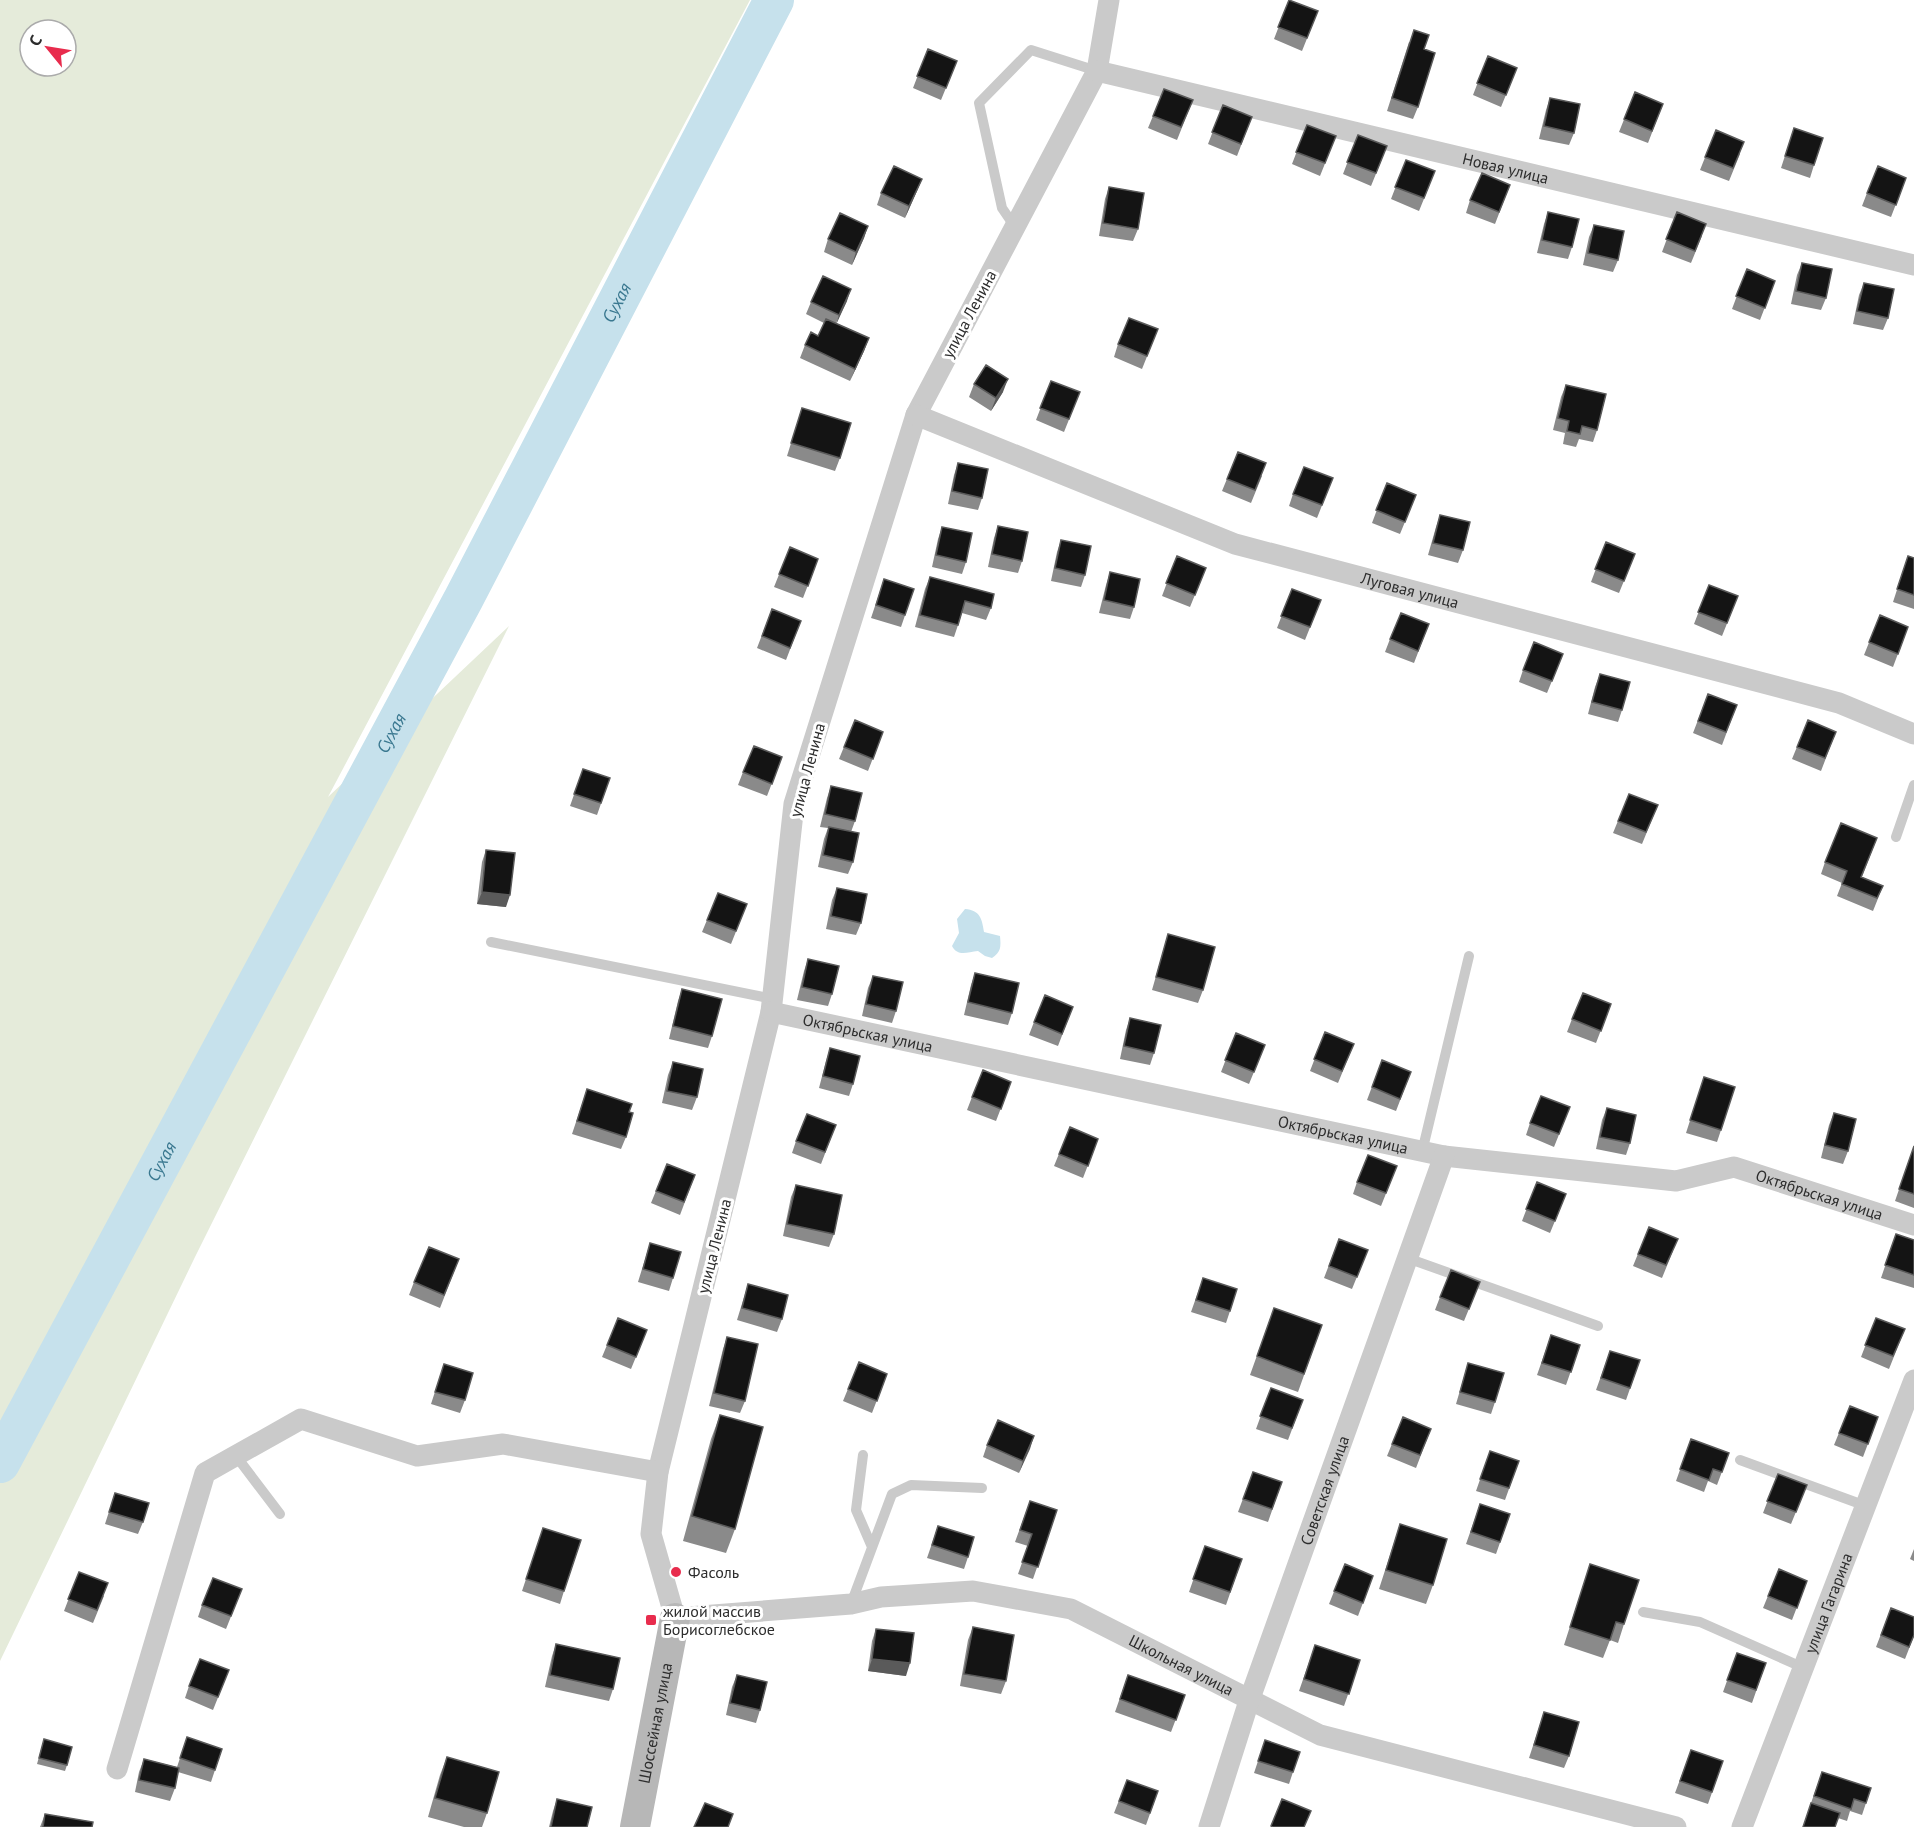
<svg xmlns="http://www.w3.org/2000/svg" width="1914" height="1827" font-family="'PT Sans',sans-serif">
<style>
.green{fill:#e5ebda;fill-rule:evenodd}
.water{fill:#c6e1ec}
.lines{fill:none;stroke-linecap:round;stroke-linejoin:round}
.river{stroke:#c6e1ec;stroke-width:40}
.lane{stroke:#cacaca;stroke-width:10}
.street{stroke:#cacaca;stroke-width:21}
.secondary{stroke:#b7b7b7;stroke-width:30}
.wall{fill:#8a8a8a}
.shaded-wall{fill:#5a5a5a}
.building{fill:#141414;stroke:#5a5a5a;stroke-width:1.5}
.poi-dot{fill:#e82c4d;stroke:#fff;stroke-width:2}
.labels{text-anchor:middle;stroke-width:6;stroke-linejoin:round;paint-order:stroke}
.street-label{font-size:16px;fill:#2d2d2d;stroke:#fff}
.poi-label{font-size:16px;fill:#2d2d2d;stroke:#fff;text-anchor:start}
.water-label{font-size:18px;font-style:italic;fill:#3a7890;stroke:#fff}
</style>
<rect width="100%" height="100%" fill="#fff"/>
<path class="green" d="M0,0h750l-422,797 181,-171 -314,631 -195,404zM30,30h36v36h-36z"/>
<path class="water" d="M965,909c15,1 17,10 19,23l16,4c1,11 1,16 -8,22l-7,-2 -7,-5c-11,1 -20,6 -26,-5l7,-13 -2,-14z"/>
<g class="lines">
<path class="river" id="s1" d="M0,1463l464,-865 310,-598"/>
<path class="lane" d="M1015,227l-13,-19 -23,-105 52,-53 66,21
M1896,837l18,-52
M491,942l282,57
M1422,1152l47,-196
M1407,1258l191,68
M863,1455l-7,55 16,37
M236,1456l44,58
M1740,1460l126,46
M851,1604l41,-110 19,-9 71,3
M1643,1612l57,10 104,46"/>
<g class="street">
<path id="s2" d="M1109,0l-12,71 -181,344 -122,389 -23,208 -113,460 -7,62 24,84 176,-14 30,-7 92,-6 98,18 249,126 356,92"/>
<path id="s3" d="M1097,71l817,194"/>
<path id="s4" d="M916,415l319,129 604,159 75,31"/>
<path id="s5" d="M771,1012l673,144 232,25 58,-14 180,58"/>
<path d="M117,1769l88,-296 96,-54 116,37 86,-12 155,28"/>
<path id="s6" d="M1209,1827l40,-126 195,-545"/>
<path id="s7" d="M1742,1827l172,-447"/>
</g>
<path class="secondary" id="s8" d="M635,1827l40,-209"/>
</g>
<path class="wall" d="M1289,0l29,11 -16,40 -28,-12z
M1409,42l15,7 -6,58 -5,12 -26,-8z
M928,49l29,12 -16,39 -28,-12z
M1488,56l24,24 -11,27 -28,-12z
M1635,92l28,12 -15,39 -29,-11z
M1550,98l24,35 -5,12 -30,-6 7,-29z
M1193,100l-16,40 -29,-12 5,-12z
M1223,105l29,12 -15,39 -29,-12z
M1307,125l29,11 -16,40 -28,-12z
M1794,128l20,37 -4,13 -29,-10z
M1716,130l24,24 -11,27 -29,-11z
M1358,135l24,24 -11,27 -28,-12z
M1406,160l24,24 -11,27 -28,-12z
M1906,178l-15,39 -29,-11 5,-13z
M922,179l-5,12 -12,27 -28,-13 4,-12z
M1510,185l-15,39 -29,-11 4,-13z
M1109,187l29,42 -5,12 -34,-5 6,-37z
M1548,212l24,35 -4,12 -31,-6 7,-29z
M1677,212l25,24 -11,27 -29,-11z
M1594,225l24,35 -5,12 -30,-7 6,-28z
M868,226l-4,12 -12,27 -28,-13 4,-13z
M1802,263l24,35 -5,12 -30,-6 6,-29z
M1747,269l28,12 -15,39 -28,-11z
M1864,283l24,35 -5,12 -30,-6 6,-29z
M847,301l-11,22 33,15 -5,13 -14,30 -50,-23 5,-13 13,-9 6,-13 -18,-9 5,-12z
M1158,329l-16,40 -28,-12 4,-13z
M1051,381l29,11 -16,40 -28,-12z
M974,384l29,8 -12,19 -22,-14z
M1566,385l31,45 -4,12 -14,-3 -3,8 -13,-3 2,-11 -12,-3 8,-33z
M802,408l38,50 -5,13 -48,-15z
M1238,452l24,24 -11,27 -29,-12z
M958,463l24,35 -4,12 -30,-6 6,-29z
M1333,478l-16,40 -28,-12 4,-12z
M1387,483l29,12 -16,39 -28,-11z
M1440,515l23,35 -5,13 -30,-8 8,-28z
M998,526l24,35 -4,12 -30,-6 6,-29z
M942,527l24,35 -4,12 -30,-7 6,-28z
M1061,540l24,35 -4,12 -30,-6 6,-29z
M1606,542l29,12 -16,39 -28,-11z
M790,547l28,12 -15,39 -29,-11z
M1177,556l24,24 -11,27 -28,-11z
M1908,556l6,2v51l-21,-7z
M1110,572l24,35 -4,12 -31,-6 7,-28z
M930,577l61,31 -5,12 -24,-7 -8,24 -39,-10 10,-38z
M884,579l30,10 -13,38 -30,-9z
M1709,585l29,11 -16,40 -28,-12z
M1292,589l29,11 -16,40 -28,-12z
M772,609l29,12 -15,39 -29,-12z
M1880,615l28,12 -15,40 -29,-12z
M1429,624l-15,39 -29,-11 5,-13z
M1563,654l-16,39 -28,-11 4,-12z
M1600,674l22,36 -4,12 -30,-8 7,-27z
M1708,694l29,11 -15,40 -29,-12z
M855,720l28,12 -15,39 -29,-12z
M1808,720l28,12 -15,39 -29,-12z
M782,757l-15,39 -29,-11 5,-13z
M583,769l27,9 -13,37 -27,-9z
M831,786l24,35 -4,11 2,30 -5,12 -30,-7 6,-28 4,-11 -8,-1 7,-29z
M1629,794l29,11 -16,39 -29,-11z
M1877,838l-15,39 21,9 -10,25 -36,-15 5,-13 -21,-9 4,-12z
M486,850l20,57 -29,-3 5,-42z
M837,888l24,35 -5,12 -30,-6 6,-29z
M747,904l-16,40 -29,-12 5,-12z
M1168,934l35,56 -5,13 -46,-13z
M808,959l24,35 -4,12 -31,-6 7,-29z
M975,973l37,40 -4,12 -44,-10 7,-30z
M873,976l23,35 -4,12 -30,-7 6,-28z
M682,989l30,47 -4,12 -39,-9 9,-38z
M1611,1004l-15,39 -29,-11 5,-13z
M1073,1007l-15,39 -29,-11 5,-13z
M1130,1018l24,35 -4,12 -30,-6 6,-29z
M1325,1032l29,12 -16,39 -28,-12z
M1236,1033l29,12 -16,39 -28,-12z
M830,1048l23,36 -4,12 -30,-8 7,-27z
M1382,1060l29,12 -15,39 -29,-11z
M673,1062l24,35 -5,13 -30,-7 6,-28z
M1704,1077l17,53 -4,12 -31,-9z
M1011,1082l-15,39 -29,-11 5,-13z
M587,1089l42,23 -3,25 -5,12 -49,-15z
M1570,1107l-16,40 -28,-12 4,-12z
M1607,1108l23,35 -4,12 -30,-6 6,-29z
M1834,1113l14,38 -5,13 -22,-6 8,-33z
M836,1125l-15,39 -29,-11 4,-12z
M1070,1127l28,12 -15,39 -29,-12z
M1914,1146v62l-19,-7z
M667,1164l28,11 -15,40 -29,-12z
M1397,1166l-16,40 -28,-12 4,-12z
M1537,1182l29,12 -16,39 -28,-12z
M796,1185l38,49 -5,13 -46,-11 8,-39z
M1649,1227l24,24 -11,27 -29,-12z
M1896,1234l18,6v48l-33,-10z
M1339,1239l24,23 -11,27 -28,-11z
M650,1243l23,35 -4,13 -31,-9z
M459,1259l-19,49 -31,-13 5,-13z
M1203,1278l27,33 -4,12 -35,-11z
M1480,1282l-16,39 -29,-11 5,-13z
M748,1284l34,35 -5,13 -40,-12z
M1274,1308l48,17 -24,67 -48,-17z
M1876,1318l29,11 -16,40 -28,-12z
M647,1330l-16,39 -29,-12 5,-12z
M1551,1335l29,10 -14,40 -29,-10z
M727,1337l18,64 -5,12 -31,-7 14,-57z
M1610,1351l30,9 -14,40 -30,-10z
M859,1362l28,12 -15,39 -29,-12z
M1468,1363l27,39 -4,12 -35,-10z
M444,1364l21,36 -5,13 -29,-9z
M1271,1388l32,12 -15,40 -32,-11z
M1850,1406l28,11 -15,40 -29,-12z
M720,1415l15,114 -9,24 -43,-12 28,-102z
M1403,1417l28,12 -15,39 -29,-12z
M1034,1436l-15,37 -36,-16 4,-12z
M1691,1439l38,14 -12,32 -9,-4 -4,11 -28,-11z
M1490,1451l29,10 -14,39 -29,-9z
M1253,1472l29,10 -14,40 -30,-10z
M1778,1474l29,11 -16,39 -28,-11z
M115,1493l28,29 -5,12 -33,-10z
M1030,1501l27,9 -24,69 -15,-5 10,-28 -13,-4z
M1480,1504l30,10 -14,40 -30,-10z
M1400,1524l33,61 -7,19 -47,-15z
M938,1526l30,31 -4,12 -37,-11z
M539,1540l25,51 -4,13 -38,-13z
M1205,1546l37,13 -16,46 -37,-13z
M1914,1549v12l-4,-2z
M1345,1564l28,12 -15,40 -29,-12z
M1590,1564l34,60 -6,19 -8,-3 -7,18 -39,-13z
M1779,1569l28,12 -15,39 -29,-12z
M79,1572l25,24 -11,27 -29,-12z
M242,1589l-16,40 -28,-12 4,-12z
M1891,1608l23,28 -9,23 -29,-12z
M973,1627l33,54 -5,13 -41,-8 8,-46z
M876,1629l30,47 -38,-5 4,-30z
M556,1644l57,45 -4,12 -64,-14 7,-31z
M1315,1645l45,15 -16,46 -45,-15z
M1737,1653l29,10 -14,40 -29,-11z
M229,1670l-16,40 -28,-12 4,-12z
M737,1675l23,35 -4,13 -30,-8 6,-28z
M1128,1675l57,20 -14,37 -56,-20z
M1544,1712l25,44 -5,12 -35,-10z
M187,1737l35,12 -11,33 -33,-10 -3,16 -5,13 -35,-9 4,-20 5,-13 33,8z
M44,1739l23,26 -2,6 -28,-7z
M1265,1740l28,32 -4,12 -35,-11z
M1691,1750l32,11 -15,43 -33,-11z
M447,1757l40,56 -5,14h-18l-36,-10 12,-42z
M1822,1772l49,16 -9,27 -12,-4 -3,10 -9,-3 -27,-15z
M1127,1780l31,11 -12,34 -32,-12z
M557,1799l30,28h-38l4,-16z
M45,1814l47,13h-52z"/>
<path class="shaded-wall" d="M922,179l-5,12 -12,27 4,-12z
M868,226l-4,12 -12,27 4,-13z
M851,289l-4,12 -12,26 4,-12z
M869,338l-5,13 -14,30 5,-12z
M1008,379l-5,13 -12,19 5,-13z
M482,892l28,3 -4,12 -29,-3z
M1034,1436l-4,13 -11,24 4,-12z
M872,1659l38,4 -4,13 -38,-5z"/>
<path class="building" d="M1289,0l29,11 -11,27 -29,-11z
M1414,30l15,5 -5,14 11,4 -17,54 -26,-9z
M928,49l29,12 -11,27 -29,-12z
M1488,56l29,12 -11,27 -29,-12z
M1164,89l29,11 -12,27 -28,-11z
M1635,92l28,12 -11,27 -28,-12z
M1550,98l30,6 -6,29 -30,-7z
M1223,105l29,12 -11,27 -29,-12z
M1307,125l29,11 -11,27 -29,-11z
M1794,128l29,10 -9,27 -29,-9z
M1716,130l28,12 -11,26 -28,-11z
M1358,135l29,11 -11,27 -29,-11z
M1406,160l29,11 -11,27 -29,-11z
M894,166l28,13 -13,27 -28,-13z
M1878,166l28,12 -10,27 -29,-12z
M1482,173l28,12 -11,27 -29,-12z
M1109,187l35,6 -6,36 -35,-6z
M1548,212l31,7 -7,28 -30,-7z
M1677,212l29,12 -11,27 -29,-12z
M840,213l28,13 -12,26 -28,-13z
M1594,225l30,6 -6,29 -30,-7z
M1802,263l30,6 -6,29 -30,-7z
M1747,269l28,12 -10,27 -29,-12z
M823,276l28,13 -12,26 -28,-13z
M1864,283l30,6 -6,29 -31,-7z
M1129,318l29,11 -11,27 -29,-12z
M826,319l43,19 -14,31 -50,-24 6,-13 7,4z
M986,365l22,14 -12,19 -22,-14z
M1051,381l29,11 -11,27 -29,-11z
M1566,385l40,9 -9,36 -15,-4 -2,8 -13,-3 2,-10 -11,-3z
M802,408l49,15 -11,35 -49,-15z
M1238,452l28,11 -11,27 -28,-11z
M958,463l30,6 -6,29 -30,-7z
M1304,467l29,11 -11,27 -29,-11z
M1387,483l29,12 -11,27 -29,-12z
M1440,515l30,7 -7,28 -30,-7z
M998,526l30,6 -6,29 -30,-7z
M942,527l30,6 -6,29 -30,-7z
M1061,540l30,6 -6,29 -30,-7z
M1606,542l29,12 -11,27 -29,-12z
M790,547l28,12 -10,27 -29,-12z
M1177,556l29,12 -11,27 -29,-12z
M1908,556l6,2v37l-17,-6z
M1110,572l30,7 -6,28 -30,-7z
M930,577l64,17 -3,14 -26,-7 -7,24 -38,-10z
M884,579l30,10 -9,26 -29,-10z
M1709,585l29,11 -11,27 -29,-11z
M1292,589l29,11 -11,27 -29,-11z
M772,609l29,12 -11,27 -28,-12z
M1401,613l28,11 -11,27 -28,-12z
M1880,615l28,12 -10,27 -29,-12z
M1534,642l29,12 -11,27 -29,-11z
M1600,674l30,8 -8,28 -30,-8z
M1708,694l29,11 -11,27 -28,-11z
M855,720l28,12 -10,27 -29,-12z
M1808,720l28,12 -11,26 -28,-11z
M754,746l28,11 -10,27 -29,-12z
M583,769l27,9 -9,25 -27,-9z
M831,786l31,7 -7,28 -30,-7z
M1629,794l29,11 -12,27 -28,-11z
M1841,823l36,15 -16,39 22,9 -6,12 -35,-14 5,-13 -22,-9z
M829,827l30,6 -6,29 -30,-7z
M486,850l29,3 -5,42 -28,-3z
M837,888l30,6 -6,29 -30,-7z
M718,893l29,11 -11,27 -29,-11z
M1168,934l47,13 -12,43 -47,-13z
M808,959l31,7 -7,28 -30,-7z
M975,973l44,10 -7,30 -44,-11z
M873,976l30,6 -7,29 -30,-7z
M682,989l40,10 -10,37 -39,-10z
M1583,993l28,11 -10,27 -29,-12z
M1045,995l28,12 -11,27 -28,-12z
M1130,1018l31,7 -7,28 -30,-7z
M1325,1032l29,12 -12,27 -28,-12z
M1236,1033l29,12 -11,27 -29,-12z
M830,1048l30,8 -7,28 -30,-8z
M1382,1060l29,12 -11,27 -28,-12z
M673,1062l30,7 -6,28 -30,-6z
M983,1070l28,12 -10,27 -29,-12z
M1704,1077l31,10 -14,43 -31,-10z
M587,1089l45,15 -3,8 4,1 -7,24 -49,-16z
M1541,1096l29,11 -11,27 -29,-11z
M1607,1108l29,7 -6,28 -30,-6z
M1834,1113l22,6 -8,32 -23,-6z
M807,1114l29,11 -11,27 -29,-11z
M1070,1127l28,12 -10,27 -29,-12z
M1914,1146v48l-15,-5z
M1368,1155l29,11 -11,27 -29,-11z
M667,1164l28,11 -11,27 -28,-11z
M1537,1182l29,12 -11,27 -29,-12z
M796,1185l46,10 -8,39 -47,-10z
M1649,1227l29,12 -12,26 -28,-11z
M1896,1234l18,6v35l-29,-10z
M1339,1239l29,11 -11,27 -28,-11z
M650,1243l31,9 -8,26 -30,-9z
M429,1247l30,12 -15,36 -30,-13z
M1451,1270l29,12 -11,27 -29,-12z
M1203,1278l34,11 -7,22 -34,-11z
M748,1284l40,11 -6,24 -40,-11z
M1274,1308l48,17 -18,49 -47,-18z
M618,1318l29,12 -11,27 -29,-12z
M1876,1318l29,11 -12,27 -28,-11z
M1551,1335l29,10 -9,27 -29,-9z
M727,1337l31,7 -13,57 -31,-8z
M1610,1351l30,9 -10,28 -29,-10z
M859,1362l28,12 -10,27 -29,-12z
M1468,1363l36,10 -9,29 -35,-10z
M444,1364l29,9 -8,27 -30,-8z
M1271,1388l32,12 -11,28 -32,-12z
M1850,1406l28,11 -10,27 -29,-11z
M720,1415l43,12 -28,102 -43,-13z
M1403,1417l28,12 -11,26 -28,-11z
M998,1420l36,16 -11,25 -36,-16z
M1691,1439l38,14 -7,19 -9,-3 -4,11 -29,-11z
M1490,1451l29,10 -10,27 -29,-9z
M1253,1472l29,10 -10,27 -29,-10z
M1778,1474l29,11 -11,27 -29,-11z
M115,1493l34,10 -6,19 -34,-10z
M1030,1501l27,9 -19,57 -16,-5 10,-28 -12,-4z
M1480,1504l30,10 -10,28 -29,-10z
M1400,1524l47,15 -14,46 -47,-15z
M938,1526l36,11 -6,20 -36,-12z
M543,1528l38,12 -17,51 -38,-12z
M1205,1546l37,13 -12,33 -37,-13z
M1345,1564l28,12 -10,27 -29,-12z
M1590,1564l49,16 -15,44 -8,-2 -6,18 -40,-13z
M1779,1569l28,12 -10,27 -29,-12z
M79,1572l29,11 -11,27 -29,-11z
M213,1578l29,11 -11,27 -29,-11z
M1891,1608l23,9v18l-5,12 -28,-12z
M973,1627l41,8 -8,46 -42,-7z
M876,1629l38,4 -4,30 -38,-4z
M556,1644l64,14 -7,31 -63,-14z
M1315,1645l45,15 -11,34 -45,-15z
M1737,1653l29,10 -10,27 -29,-10z
M200,1659l29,11 -11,27 -29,-11z
M737,1675l30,7 -7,28 -30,-7z
M1128,1675l57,20 -9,25 -56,-21z
M1544,1712l35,10 -10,34 -35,-11z
M187,1737l35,12 -7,21 -35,-12z
M44,1739l28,8 -5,18 -28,-7z
M1265,1740l35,12 -7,20 -35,-11z
M1691,1750l32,11 -11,31 -32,-11z
M447,1757l52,15 -12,41 -52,-15z
M144,1759l35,9 -4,20 -36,-8z
M1822,1772l49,16 -5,15 -12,-4 -3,10 -37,-13z
M1127,1780l31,11 -8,22 -31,-12z
M557,1799l35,8 -5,20h-36z
M1282,1799l29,12 -7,16h-31l-2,-1z
M705,1803l28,11 -5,13h-34z
M1811,1803l29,10 -5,14h-32z
M45,1814l48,8 -1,5h-49z"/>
<g class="poi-dot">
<circle cx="676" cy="1572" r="6"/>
<rect x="645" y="1614" width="12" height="12" rx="3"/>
</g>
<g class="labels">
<g class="street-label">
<text dy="6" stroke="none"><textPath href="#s3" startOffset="420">Новая улица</textPath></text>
<text transform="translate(969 314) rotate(-62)" y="6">улица Ленина</text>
<text dy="6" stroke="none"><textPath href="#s4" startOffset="525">Луговая улица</textPath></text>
<text transform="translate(807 770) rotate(-75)" y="6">улица Ленина</text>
<text dy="6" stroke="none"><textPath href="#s5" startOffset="99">Октябрьская улица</textPath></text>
<text dy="6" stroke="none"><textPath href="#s5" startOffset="585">Октябрьская улица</textPath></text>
<text dy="6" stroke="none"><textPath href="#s5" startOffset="1071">Октябрьская улица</textPath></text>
<text transform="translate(714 1246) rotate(-76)" y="6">улица Ленина</text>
<text dy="6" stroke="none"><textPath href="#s6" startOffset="356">Советская улица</textPath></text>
<text dy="6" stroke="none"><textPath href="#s7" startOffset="240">улица Гагарина</textPath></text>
<text dy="6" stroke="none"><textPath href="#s2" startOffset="2224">Школьная улица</textPath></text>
<text dy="6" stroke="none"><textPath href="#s8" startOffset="106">Шоссейная улица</textPath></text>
</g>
<g class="poi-label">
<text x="688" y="1578">Фасоль</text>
<text x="663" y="1617">жилой массив<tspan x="663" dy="18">Борисоглебское</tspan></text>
</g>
<g class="water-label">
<text dy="6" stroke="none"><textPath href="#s1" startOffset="1314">Сухая</textPath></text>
<text dy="6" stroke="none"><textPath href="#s1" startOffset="828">Сухая</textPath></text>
<text dy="6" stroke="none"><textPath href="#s1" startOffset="342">Сухая</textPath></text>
</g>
</g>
<g transform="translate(48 48) rotate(300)"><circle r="28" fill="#ffffff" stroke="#ababab" stroke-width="1.5"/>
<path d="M0-4.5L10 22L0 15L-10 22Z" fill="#e82c4d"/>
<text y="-9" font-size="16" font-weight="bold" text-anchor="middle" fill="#2d2d2d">С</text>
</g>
</svg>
